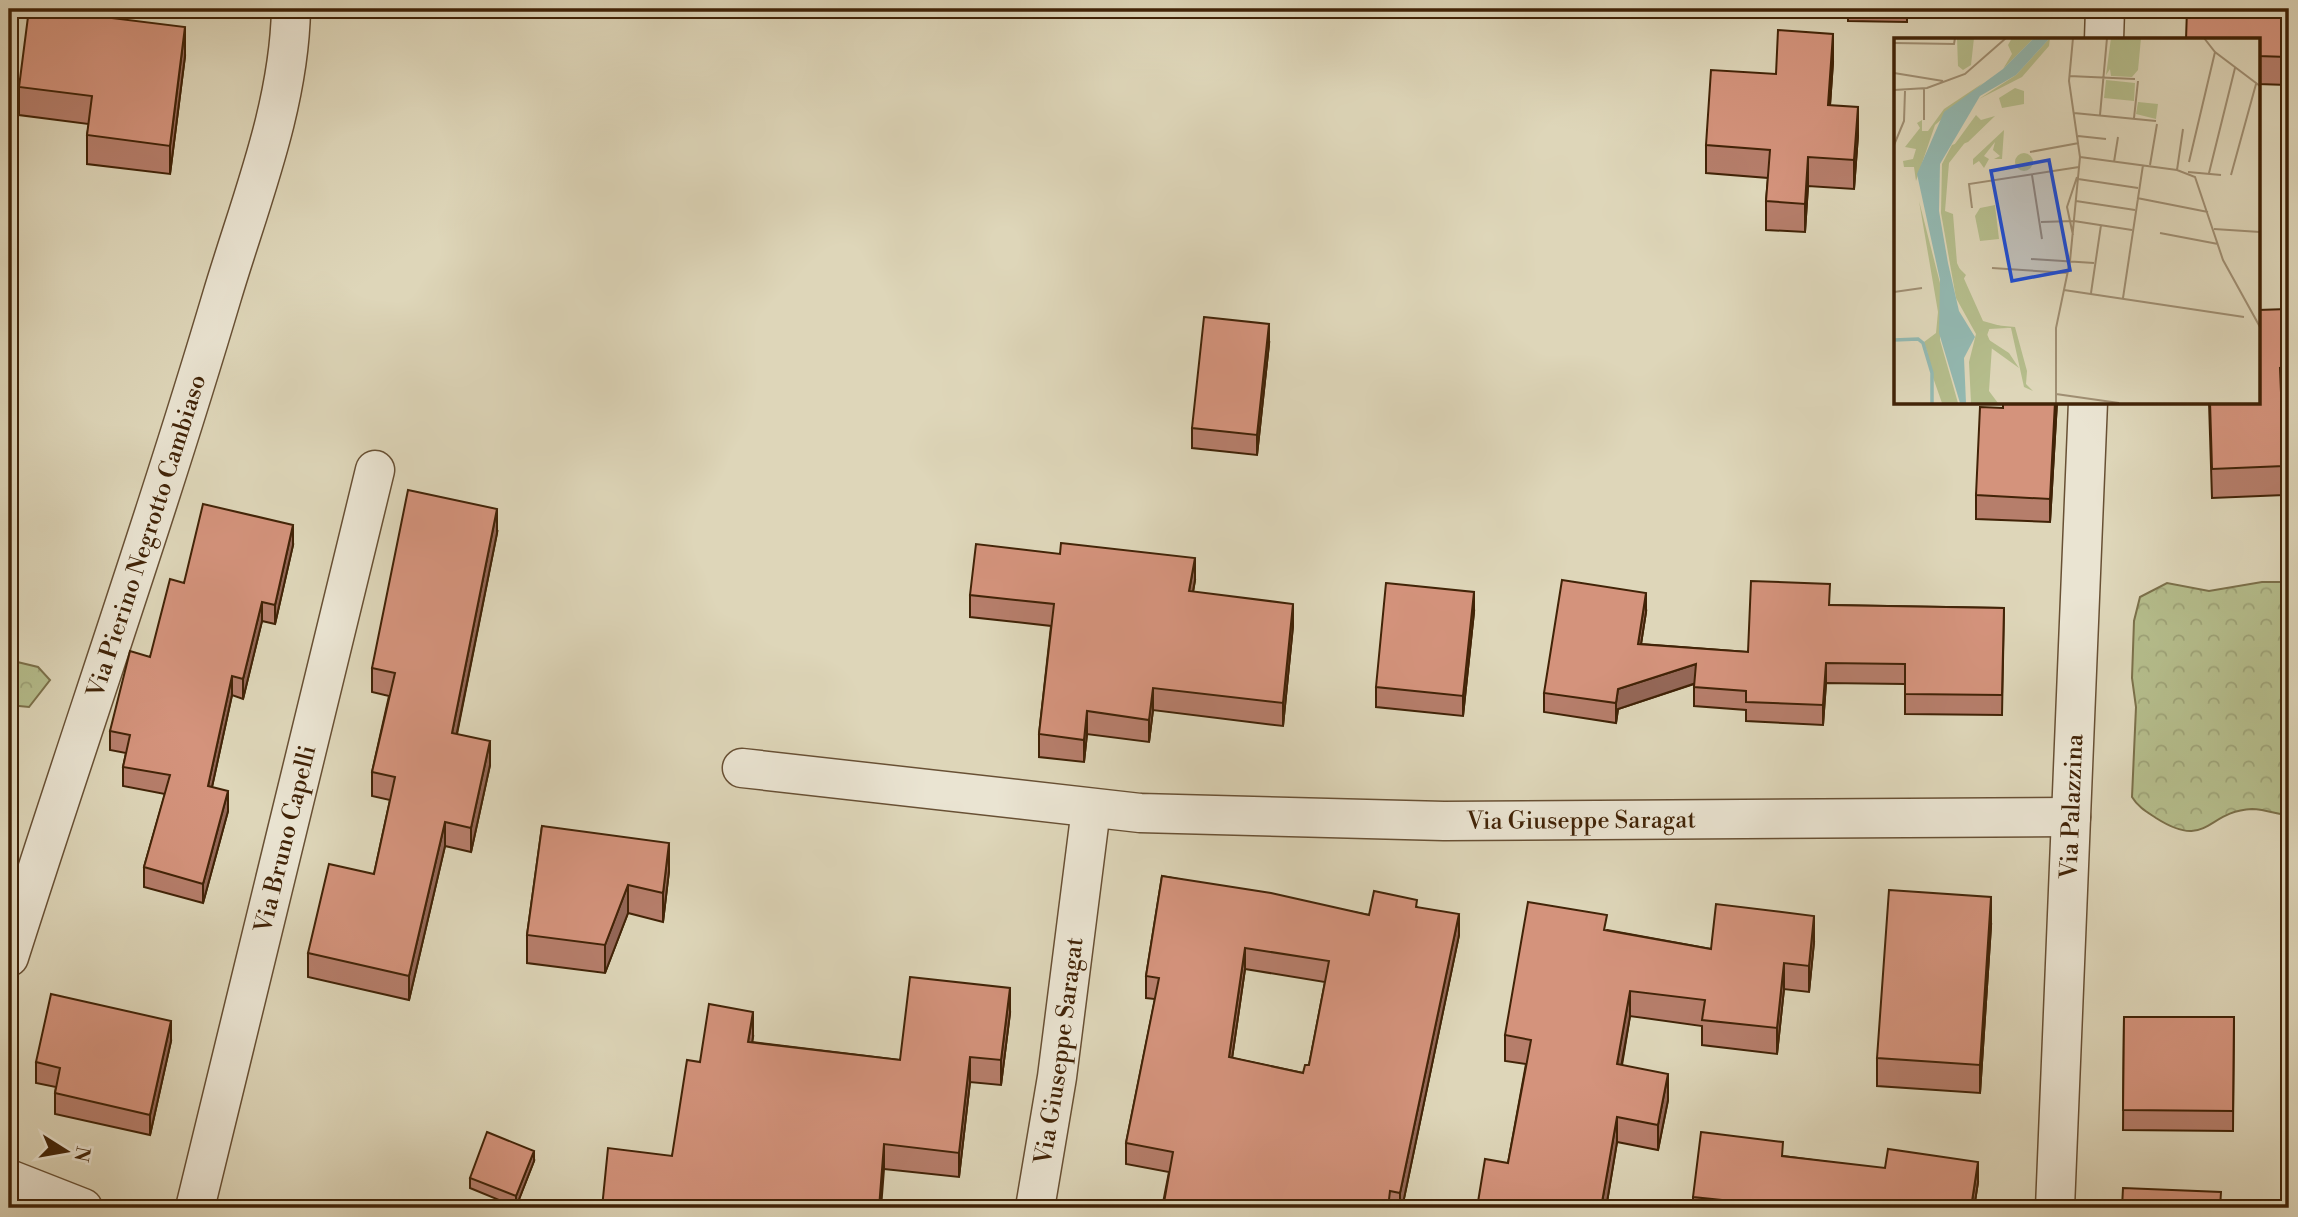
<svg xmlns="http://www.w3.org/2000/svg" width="2298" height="1217" font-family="'Libre Bodoni',serif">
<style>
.forest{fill:url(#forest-crowns);stroke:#7b704a;stroke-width:2}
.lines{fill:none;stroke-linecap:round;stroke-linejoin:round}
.minor-casing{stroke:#685034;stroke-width:41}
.minor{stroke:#eae4d2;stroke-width:38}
.wall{fill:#b67e6b;stroke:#412307;stroke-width:2;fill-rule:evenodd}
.shaded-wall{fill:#946757;stroke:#412307;stroke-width:2}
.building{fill:#d4937c;stroke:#412307;stroke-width:2;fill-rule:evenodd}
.labels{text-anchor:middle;stroke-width:6;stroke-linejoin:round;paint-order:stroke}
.street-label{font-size:24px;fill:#412307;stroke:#eae4d2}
.inset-river{fill:none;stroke:#93b9b2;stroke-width:3.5}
.inset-road{fill:none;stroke:#9f8e72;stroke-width:2}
.view{fill:#1d4ed8;fill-opacity:0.15;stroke:#1d4ed8;stroke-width:3.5}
.inset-edge{fill:none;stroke:#412307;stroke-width:3.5}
</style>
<defs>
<pattern id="forest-crowns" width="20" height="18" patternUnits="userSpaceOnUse" patternTransform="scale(1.75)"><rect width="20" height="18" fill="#b5bd8c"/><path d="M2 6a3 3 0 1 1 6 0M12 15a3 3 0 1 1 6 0" fill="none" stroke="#9da277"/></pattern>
</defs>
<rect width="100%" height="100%" fill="#ded6b9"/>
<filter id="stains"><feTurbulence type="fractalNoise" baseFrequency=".00286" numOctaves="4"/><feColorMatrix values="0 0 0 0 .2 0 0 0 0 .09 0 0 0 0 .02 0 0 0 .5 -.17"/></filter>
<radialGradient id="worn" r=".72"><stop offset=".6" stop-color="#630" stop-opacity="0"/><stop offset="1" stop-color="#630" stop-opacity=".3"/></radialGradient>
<path class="forest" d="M2262,582h27v234c-11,-2 -26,-7 -37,-7 -46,2 -44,42 -96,9 -9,-6 -18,-11 -24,-21l4,-90 -4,-29 2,-57 6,-24 27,-14 42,8z
M9,660l29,7 12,13 -21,27 -20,-2z"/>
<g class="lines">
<g class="minor-casing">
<g id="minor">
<path d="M2104,40l1,-31"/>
<path id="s1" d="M742,768l398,45 304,8 627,-4"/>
<path id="s2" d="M9,957c70,-220 147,-439 213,-661 28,-94 67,-188 69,-287"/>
<path d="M9,1179l74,29"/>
<path id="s3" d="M195,1208l180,-738"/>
<path id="s4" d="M1035,1208l22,-131 34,-268"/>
<path id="s5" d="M2055,1208l33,-806"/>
</g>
</g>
<use href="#minor" class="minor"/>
</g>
<path class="wall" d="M1848,9h59v13l-59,-1z
M2289,9v76l-31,-1v-44z
M185,56l-15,118 -83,-10v-29l2,-11 -70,-9v-28z
M1833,62l-3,43 28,30 -4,54 -46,-3 -3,46 -39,-2v-29l2,-23 -62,-5v-28l70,-71z
M2289,309v87h-8l3,99 -72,3 -3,-96h49z
M1269,344l-12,111 -65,-7v-20z
M2003,402h54l-7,120 -74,-3v-24l27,-87z
M497,533l-40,201 33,31 -19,87 -26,-6 -36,154 -101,-23v-24l66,-79 16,-74 -18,-4v-24l17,-76 -17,-4v-24z
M293,545l-18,79 -13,-3 -19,78 -11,-4 -20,92 16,24 -25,92 -59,-16v-20l21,-73 -42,-8v-19l3,-14 -16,-3v-19l40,-74 34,-74z
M1195,580l-2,12 100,34 -10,100 -130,-16 -4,32 -62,-8 -3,28 -45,-5v-23l12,-108 -81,-9v-22z
M1830,605l174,3 -2,107 -97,-1v-30l-79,-1 -3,42 -77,-4v-11l-52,-4v-22l-76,25 -2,14 -72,-11v-19l102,-81 -5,32 107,8z
M1474,612l-11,104 -87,-9v-20z
M542,826l127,45 -6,51 -35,-9 -23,60 -78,-10v-28z
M1162,876l207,39 48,-8 42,28 -57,273h-240l7,-36 -43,-8v-21l29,-144 -9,-1v-22zM1245,969l80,13 -16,83 -6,8 -71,-15z
M1991,926l-11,167 -103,-7v-28z
M1607,930l104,19 103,-7 -5,50 -25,-3 -7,65 -75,-9v-19l-72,-10 -8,49 46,35 -10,50 -41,-8 -11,66h-129l31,-45 18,-99 -21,-3v-26z
M1010,1013l-9,72 -31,-3 -11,95 -75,-8 -212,-13 28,-94 53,-25 -1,5 148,18z
M2124,1017h110l-1,114 -110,-1z
M171,1041l-21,94 -95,-21v-21l1,-6 -20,-4v-21z
M1783,1156l195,26 -4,26h-281v-11z
M534,1161l-18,46 -46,-19v-10z"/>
<path class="shaded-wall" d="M185,27v29l-15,118v-28z
M1833,34v28l-5,72v-29z
M1858,107v28l-4,54v-29z
M1808,157v29l-3,46v-28z
M1269,324v20l-12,111v-20z
M2055,402h2l-7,120v-23z
M497,509v24l-45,224v-24z
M293,525v20l-18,79v-19z
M1195,558v22l-6,34v-23z
M1474,592v20l-11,104v-20z
M1646,593v19l-8,51v-19z
M262,602v19l-19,78v-20z
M1293,604v22l-10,100v-23z
M1826,663v20l-3,42v-20z
M1696,664v19l-78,26 -2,14v-20l2,-14z
M232,676v19l-24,110v-19z
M1153,688v22l-4,32v-22z
M1087,711v23l-3,28v-22z
M490,741v24l-19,87v-24z
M228,791v20l-25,92v-19z
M445,822v24l-36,154v-24z
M669,843v28l-6,51v-29z
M628,885v28l-23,60v-28z
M1991,897v29l-11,167v-28z
M1459,914v21l-57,273h-2v-15z
M1814,916v26l-5,50v-26z
M1245,948v21l-16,110v-22z
M1784,963v26l-7,65v-26z
M1010,988v25l-9,72v-25z
M1630,991v25l-13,74v-26z
M753,1012v25l-5,30v-25z
M171,1021v20l-21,94v-20z
M970,1057v25l-11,95v-24z
M1668,1074v26l-10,50v-25z
M1617,1117v25l-11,66h-5z
M884,1144v25l-3,39h-2z
M534,1151v10l-18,46v-11z
M1978,1162v20l-4,26h-3z"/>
<path class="building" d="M29,9h10l146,18 -15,119 -83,-11 5,-39 -73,-9z
M2187,9h102v48l-31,-1v-16h-72z
M1778,30l55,4 -5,71 30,2 -4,53 -46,-3 -3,47 -39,-3 4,-51 -64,-5 5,-75 65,4z
M2289,309v58l-9,1 4,98 -72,3 -2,-67h48v-92z
M1204,317l65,7 -12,111 -65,-7z
M2003,402h52l-5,97 -74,-4 4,-88 23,1z
M408,490l89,19 -45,224 38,8 -19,87 -26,-6 -36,154 -101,-23 21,-89 45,10 21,-97 -23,-5 23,-99 -23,-5z
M203,504l90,21 -18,80 -13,-3 -19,77 -11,-3 -24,110 20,5 -25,93 -59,-17 26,-92 -47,-8 7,-32 -20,-4 20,-80 20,6 20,-78 14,4z
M1061,543l134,15 -6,33 104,13 -10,99 -130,-15 -4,32 -62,-9 -3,29 -45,-6 15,-130 -84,-9 6,-51 84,10z
M1562,580l84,13 -8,51 110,8 3,-71 79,3 -1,21 175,3 -2,87 -97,-1v-30l-79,-1 -3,42 -77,-3v-11l-52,-4 2,-23 -78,25 -2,14 -72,-10z
M1386,583l88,9 -11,104 -87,-9z
M542,826l127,17 -6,50 -35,-8 -23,60 -78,-10z
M1162,876l109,17 98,22 5,-24 43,9 -1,7 43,7 -59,279 -10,-2 -2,17h-225l10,-56 -47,-9 33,-165 -13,-2zM1245,948l84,13 -20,104h-4l-2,8 -74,-16z
M1889,890l102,7 -11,168 -103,-7z
M1528,902l79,13 -3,15 107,19 5,-45 98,12 -5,50 -25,-3 -7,65 -75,-8 3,-20 -75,-9 -13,73 51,10 -10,51 -41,-8 -16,91h-124l8,-49 23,4 23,-123 -26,-5z
M910,977l100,11 -9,72 -31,-3 -11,96 -75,-9 -5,64h-277l6,-60 64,8 15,-96 13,2 9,-58 44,8 -5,30 152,18z
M51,994l120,27 -21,94 -95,-22 5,-25 -24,-6z
M2124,1017h110l-1,94 -110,-1z
M487,1132l47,19 -18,45 -46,-18z
M1701,1132l82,10 -1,14 103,12 3,-19 90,13 -7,46h-251l1,-8 -28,-3z
M2123,1188l98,4 -1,16h-98z"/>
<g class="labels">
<g class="street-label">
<text dy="8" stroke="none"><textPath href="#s2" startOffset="443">Via Pierino Negrotto Cambiaso</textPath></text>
<text dy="8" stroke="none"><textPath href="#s5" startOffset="402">Via Palazzina</textPath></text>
<text dy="8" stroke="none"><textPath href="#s1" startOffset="842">Via Giuseppe Saragat</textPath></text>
<text dy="8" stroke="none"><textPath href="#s3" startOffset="380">Via Bruno Capelli</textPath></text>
<text dy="8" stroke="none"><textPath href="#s4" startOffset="159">Via Giuseppe Saragat</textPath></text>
</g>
</g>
<g transform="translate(1894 38)">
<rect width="366" height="366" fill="#ded6b9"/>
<path d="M217,0h30l-3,32 -6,7 -21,-1 -1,-7 -4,6zM212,42l29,3 -1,18 -30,-3zM89,45l-48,42 -19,56 -2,-14h-10l-1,-6 10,-2 3,-10 -11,-2 15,-19 -3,-5 5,-3v11h6l16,-22zM73,102l-18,23 -4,48 8,3 4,49 26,58 25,7 -19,1 -2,5 5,12 -3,45 9,12h-27l-2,-41 7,-28 -20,-36 -15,-85 1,-49 10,-19zM25,163l21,82v57l18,63h-14l-20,-61 12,-9 2,-21z" fill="#b5bd8c"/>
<path d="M118,0h22l-31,31 9,-15 -4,-9zM156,0l-1,8 -27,31 -43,22 37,-24zM121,50l9,3v13l-22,4 -3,-10zM82,77l5,5 14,-4 -27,26 -16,6zM110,92l-2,29h-8l6,-3 -7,-6 2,-8 -11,14 5,3 -5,9 -5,-7 -6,4v-6zM121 124a9 9 0 1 1 18 0a9 9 0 1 1-18 0ZM101,167l4,34 -19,2 -5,-25 5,-8zM51,177l10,49 11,11 -3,5 6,23 14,21 32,3 12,44 -1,13 7,7 -9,-4 -13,-59 -21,-1 -4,11 23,15 10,15 -32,-23 -20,-30 -9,-20zM36,308l11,26 6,31h-5l-12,-34 -3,-21z" fill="#b5bd8c"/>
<path d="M63,0h17l-3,27 -8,5 -5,-4zM244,64l20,2 -2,15 -20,-5z" fill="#b5bd8c"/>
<path d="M140,0h16l-34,37 -36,21 -40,68 -1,47 9,52 11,48 16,26 -11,21 2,45h-6l-21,-70 1,-53 -23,-106 27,-62 59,-43z" fill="#93b9b2"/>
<path class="inset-river" d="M0,302l24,-1 5,4 9,30v30"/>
<path class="inset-road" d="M310,0l11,14 45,34M0,5l60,1 1,-6M0,35l49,8M175,38l66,3M30,51v31M0,52l33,-2 38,-14 41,-36M180,75l82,8M206,77l7,-77M240,80l4,-37M184,98l28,3M0,107l10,-24 1,-30M136,114l49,-9M186,119l97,13 18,7 28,83 37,67M220,124l4,-25M295,124l26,-110M256,127l7,-41M283,132l6,-41M294,134l33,3M315,135l26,-105M138,137l10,64M337,137l25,-91M184,141l60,9M0,153v22M243,160l71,14M182,163l59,9M78,170l-3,-24 110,-17M147,184l33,-1 58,9M320,191l46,3M266,195l58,11M179,197l-6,-28 10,-30M137,221l63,4M98,230l76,5M170,252l180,27M0,254l28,-4M197,255l10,-68M229,260l20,-133M162,356l63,9M162,365v-75l14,-67 10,-104 -11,-76 4,-43"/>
<path class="view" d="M155,122l21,110 -58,11 -21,-110z"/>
<rect width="366" height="366" class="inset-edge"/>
</g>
<rect width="2298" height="1217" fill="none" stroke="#ded6b9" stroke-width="35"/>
<rect x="10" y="10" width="2277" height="1196" fill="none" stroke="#412307" stroke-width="3.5"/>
<rect x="18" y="18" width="2263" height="1182" fill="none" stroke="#412307" stroke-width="2"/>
<g transform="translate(66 1151) rotate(101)" stroke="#eae4d2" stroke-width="5" paint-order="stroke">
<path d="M0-5L12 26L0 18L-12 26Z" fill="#412307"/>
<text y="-10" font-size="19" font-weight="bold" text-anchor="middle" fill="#412307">N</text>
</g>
<rect width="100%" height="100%" filter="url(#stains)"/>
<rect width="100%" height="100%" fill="url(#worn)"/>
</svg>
